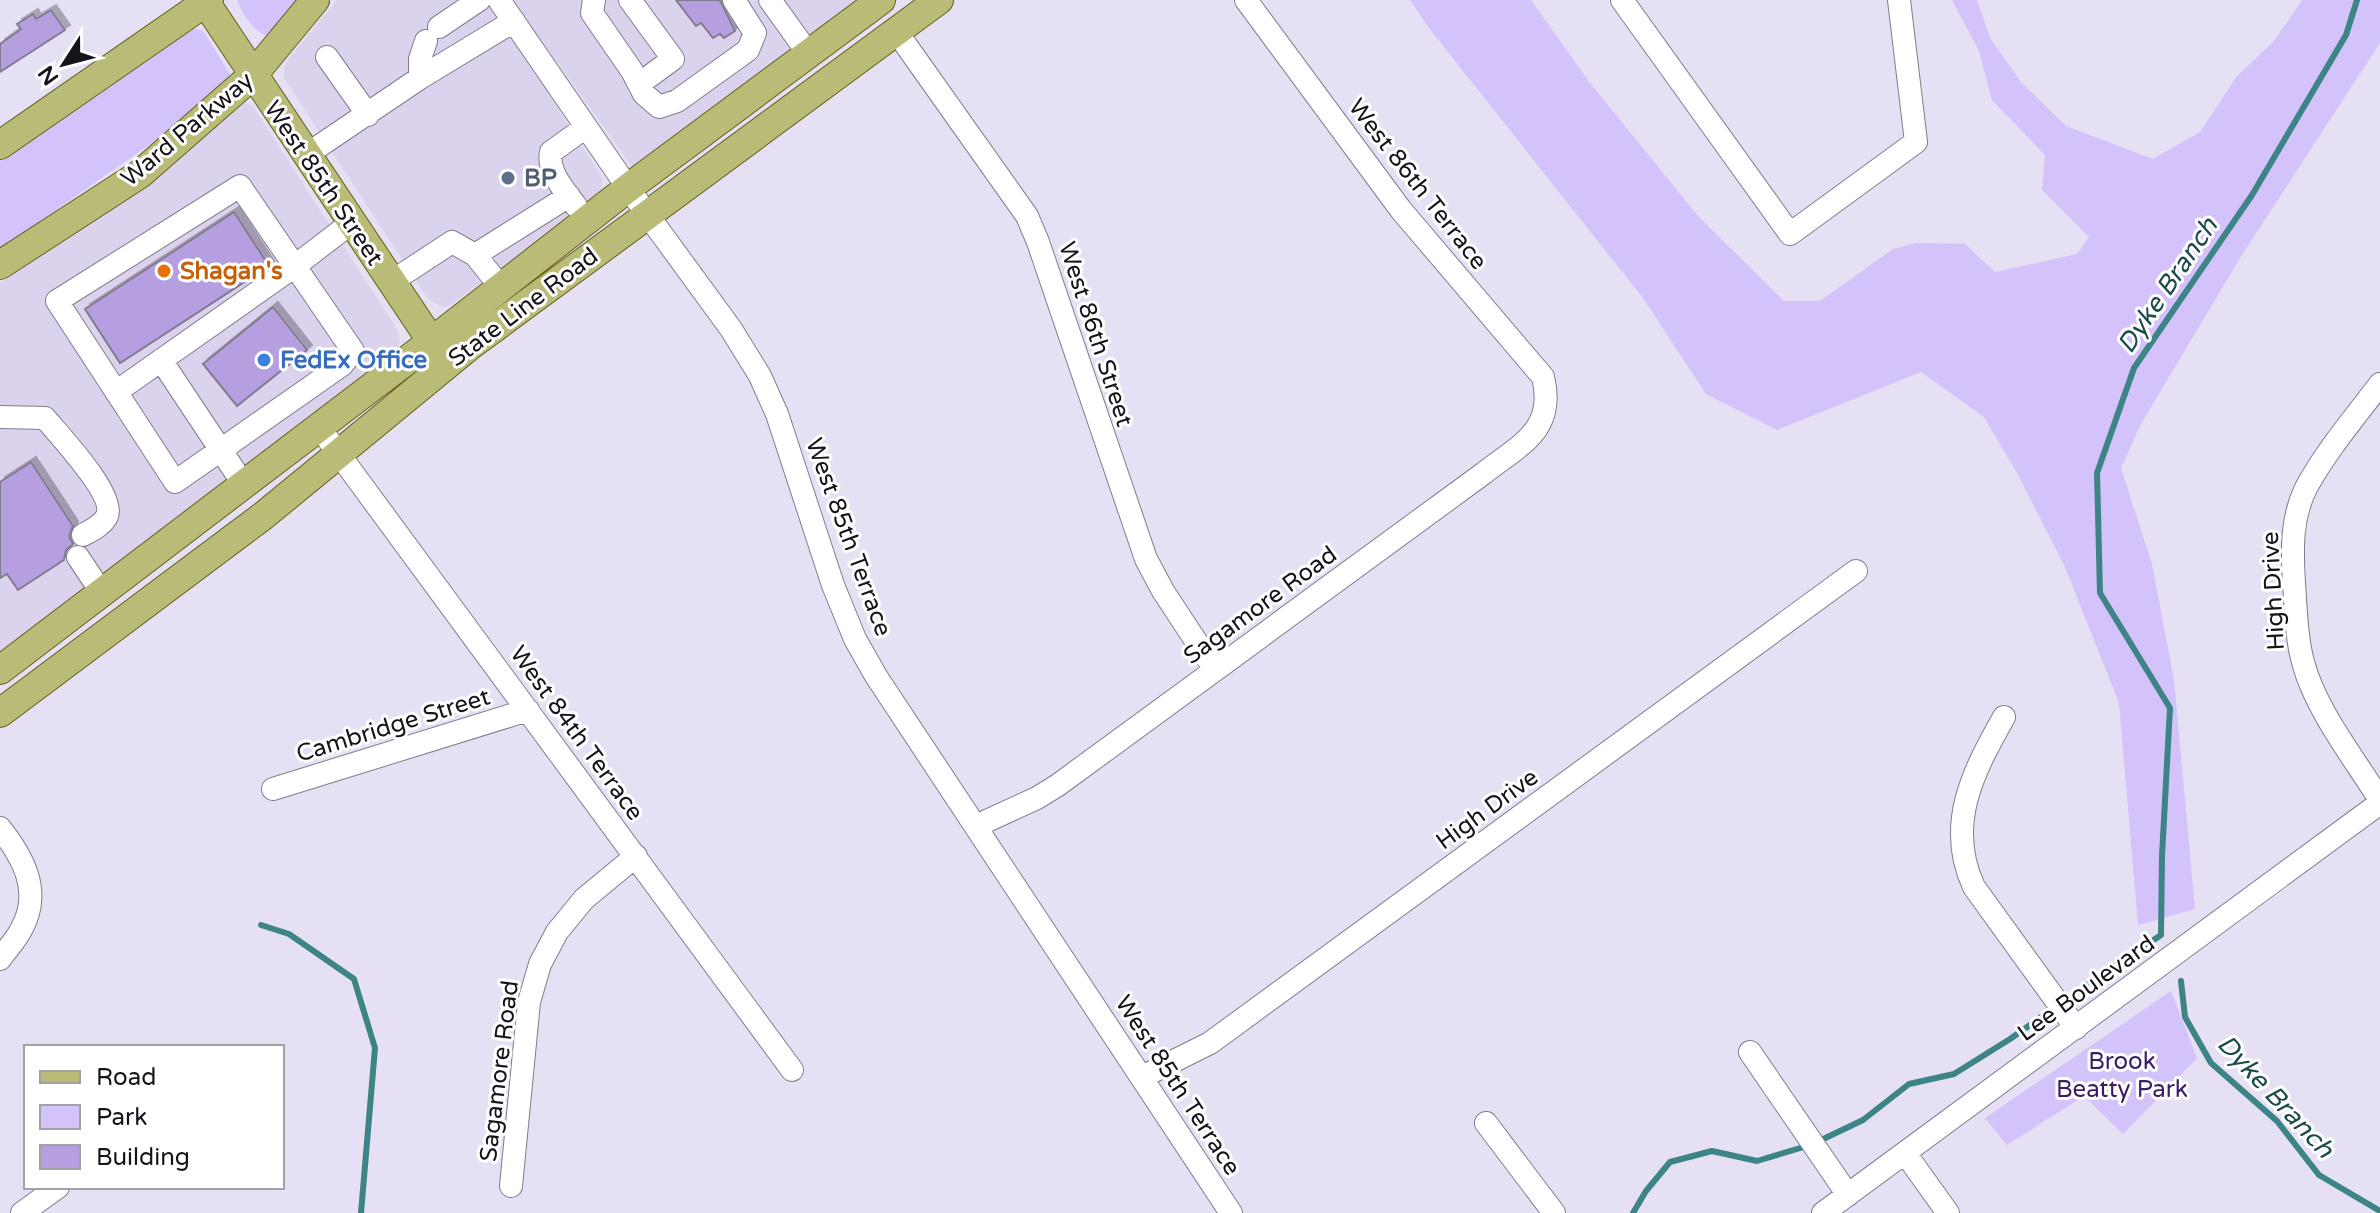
<svg xmlns="http://www.w3.org/2000/svg" width="2380" height="1213" font-family="'Varela Round',sans-serif">
<style>
.built{fill:#dbd2ee}
.green{fill:#d4c2fb}
.lines{fill:none;stroke-linecap:round;stroke-linejoin:round}
.stream{stroke:#3c8486;stroke-width:6}
.building{fill:#b59fe1;stroke:#817c8e;stroke-width:2;filter:url(#shadow)}
.minor-casing{stroke:#827c8e;stroke-width:24}
.major-casing{stroke:#62621a;stroke-width:30}
.minor{stroke:#fff;stroke-width:22}
.major{stroke:#b9bb76;stroke-width:28}
.service-dot{fill:#5c6f8a;stroke:#fff;stroke-width:3}
.food-dot{fill:#e8710a;stroke:#fff;stroke-width:3}
.shop-dot{fill:#3f7fe0;stroke:#fff;stroke-width:3}
.labels{text-anchor:middle;stroke-width:6;stroke-linejoin:round;paint-order:stroke}
.street-label{font-size:24px;fill:#16131a;stroke:#fff}
.service-label{font-size:24px;font-weight:bold;fill:#4e5e75;stroke:#fff;text-anchor:start}
.food-label{font-size:24px;font-weight:bold;fill:#c56008;stroke:#fff;text-anchor:start}
.shop-label{font-size:24px;font-weight:bold;fill:#366cbe;stroke:#fff;text-anchor:start}
.park-label{font-size:24px;fill:#3d1b67;stroke:#fff}
.water-label{font-size:26px;font-style:italic;fill:#1c4b4b;stroke:#fff}
</style>
<defs>
<filter id="shadow"><feDropShadow dx="5" dy="-5" stdDeviation="0" flood-color="#0004"/></filter>
</defs>
<rect width="100%" height="100%" fill="#e6e0f5"/>
<path class="built" d="M337,0h151l111,172 4,10 -2,8 -6,8 -144,107 -8,2 -15,-8 -144,-221v-10l5,-10z
M513,0h363l-236,178z
M245,102l9,6 143,221 3,14 -7,11 -393,301v-372l81,-52 65,-49 88,-75z"/>
<path class="green" d="M237,0h68l-36,37c-16,-6 -26,-21 -32,-37z
M1410,0h121l59,83 109,134 85,84h36l73,-52 22,-6 50,1 30,28 82,-18 12,-17 -47,-47 3,-35 -53,-55 -13,-49 -27,-51h25l13,38 31,44 45,44 87,33 47,-27 37,-56 37,-35 28,-41h78v43l-140,215 -99,166 -20,44 31,96 22,116 21,229 -57,16 -19,-222 -54,-136 -48,-94 -33,-56 -63,-45 -144,58 -71,-36 -63,-96 -215,-271z
M197,29l7,3 27,44 -62,55 -169,118v-88l190,-131z
M2171,991l26,67 -74,76 -39,-38 -77,49 -22,-27z"/>
<g class="lines">
<path class="stream" d="M261,925l28,9 65,45 21,69 -14,165
M2181,981l4,36 26,46 66,58 42,54 61,36
M2075,993l86,-58 1,-79 8,-148 -70,-115 -3,-120 37,-105 118,-173 94,-160 11,-35
M1817,1142l46,-22 46,-36 45,-10 56,-35 34,-24
M1633,1213l13,-22 24,-29 42,-11 45,10 50,-15"/>
</g>
<path class="building" d="M676,0h44l15,31 -11,7 -4,-4 -7,4 -12,-15 -5,3z
M51,10l14,20 -65,42v-28l21,-15 -4,-5 16,-10 3,5z
M234,212l35,54 -149,97 -35,-54z
M273,307l34,43 -70,56 -34,-42z
M31,462l42,64 -4,10 4,8 -7,6 -2,10 -46,30 -11,-16 -7,4v-96z"/>
<g class="lines">
<g class="minor-casing">
<path id="minor" d="M499,0l129,188 103,141 29,47 17,38 56,171 22,54 21,37 355,537
M594,0l-2,13 40,58 12,23 15,13 18,-6 71,-51 7,-17 -21,-33
M630,0l43,59 -34,25
M770,0l38,53
M1622,0l168,234 126,-92 -17,-142
M439,27l40,-27
M896,31l131,185 11,26 108,317 17,32 52,79
M327,57l41,58
M420,78v-19l6,-18
M306,155l114,-77 94,-57
M240,186l113,165 -11,14 -167,117 -118,-181z
M576,206c-11,-15 -29,-34 -25,-54l35,-25
M391,282l61,-40 23,13
M500,286l-25,-31 94,-59
M161,360l83,125
M2380,384c-25,33 -54,67 -74,104 -15,30 -14,62 -12,95 2,26 2,54 9,79 12,47 51,96 77,138
M116,392l179,-126 56,-43
M0,417l45,1c14,17 71,77 62,98 -4,9 -17,15 -24,19
M319,427l473,643
M78,557l24,36
M2004,717c-31,55 -59,108 -30,170l102,141
M273,789l255,-79
M976,826l61,-28 21,-13 426,-312c37,-29 72,-43 59,-96l-142,-167 -155,-210
M0,828c23,29 42,63 22,100 -5,11 -15,21 -22,31
M1750,1052l98,143
M1142,1077l68,-34 646,-472
M1486,1123l68,90
M1905,1153l43,60
M511,1186l18,-184 11,-38 17,-32 27,-33 52,-43
M22,1213l36,-26
M1823,1213l557,-410"/>
</g>
<g class="major-casing">
<path id="major" d="M204,0l238,357
M0,145l209,-145
M0,265l140,-91 113,-99 62,-75
M0,670l431,-328 197,-154 253,-188
M0,713l263,-197 208,-171 468,-345"/>
</g>
<use href="#minor" class="minor"/>
<use href="#major" class="major"/>
</g>
<circle class="service-dot" cx="508" cy="178" r="8"/>
<circle class="food-dot" cx="164" cy="271" r="8"/>
<circle class="shop-dot" cx="264" cy="360" r="8"/>
<g class="labels">
<g class="street-label">
<text transform="translate(187 129) rotate(-40)" y="8">Ward Parkway</text>
<text transform="translate(324 183) rotate(56)" y="8">West 85th Street</text>
<text transform="translate(1418 184) rotate(52)" y="8">West 86th Terrace</text>
<text transform="translate(523 307) rotate(-37)" y="8">State Line Road</text>
<text transform="translate(1096 334) rotate(72)" y="8">West 86th Street</text>
<text transform="translate(849 537) rotate(70)" y="8">West 85th Terrace</text>
<text transform="translate(2273 591) rotate(-93)" y="8">High Drive</text>
<text transform="translate(1260 605) rotate(-36)" y="8">Sagamore Road</text>
<text transform="translate(393 725) rotate(-17)" y="8">Cambridge Street</text>
<text transform="translate(577 733) rotate(54)" y="8">West 84th Terrace</text>
<text transform="translate(1487 809) rotate(-36)" y="8">High Drive</text>
<text transform="translate(2086 988) rotate(-36)" y="8">Lee Boulevard</text>
<text transform="translate(499 1071) rotate(-83)" y="8">Sagamore Road</text>
<text transform="translate(1178 1085) rotate(57)" y="8">West 85th Terrace</text>
</g>
<g class="service-label">
<text x="524" y="186">BP</text>
</g>
<g class="food-label">
<text x="180" y="279">Shagan's</text>
</g>
<g class="shop-label">
<text x="280" y="368">FedEx Office</text>
</g>
<g class="park-label">
<text x="2122" y="1069">Brook<tspan x="2122" dy="28">Beatty Park</tspan></text>
</g>
<g class="water-label">
<text transform="translate(2167 285) rotate(-56)" y="9">Dyke Branch</text>
<text transform="translate(2276 1096) rotate(47)" y="9">Dyke Branch</text>
</g>
</g>
<rect x="24" y="1045" width="260" height="144" fill="#ffffff" stroke="#a2a1a3" stroke-width="2"/>
<rect x="40" y="1071" width="40" height="12" fill="#b9bb76" stroke="#a2a1a3" stroke-width="2"/>
<text x="96" y="1085" font-size="24" fill="#16131a">Road</text>
<rect x="40" y="1105" width="40" height="24" fill="#d4c2fb" stroke="#a2a1a3" stroke-width="2"/>
<text x="96" y="1125" font-size="24" fill="#16131a">Park</text>
<rect x="40" y="1145" width="40" height="24" fill="#b59fe1" stroke="#a2a1a3" stroke-width="2"/>
<text x="96" y="1165" font-size="24" fill="#16131a">Building</text>
<g transform="translate(64 64) rotate(234)" stroke="#ffffff" stroke-width="6" paint-order="stroke">
<path d="M0-6L14 30L0 20L-14 30Z" fill="#16131a"/>
<text y="-12" font-size="22" font-weight="bold" text-anchor="middle" fill="#16131a">N</text>
</g>
</svg>
